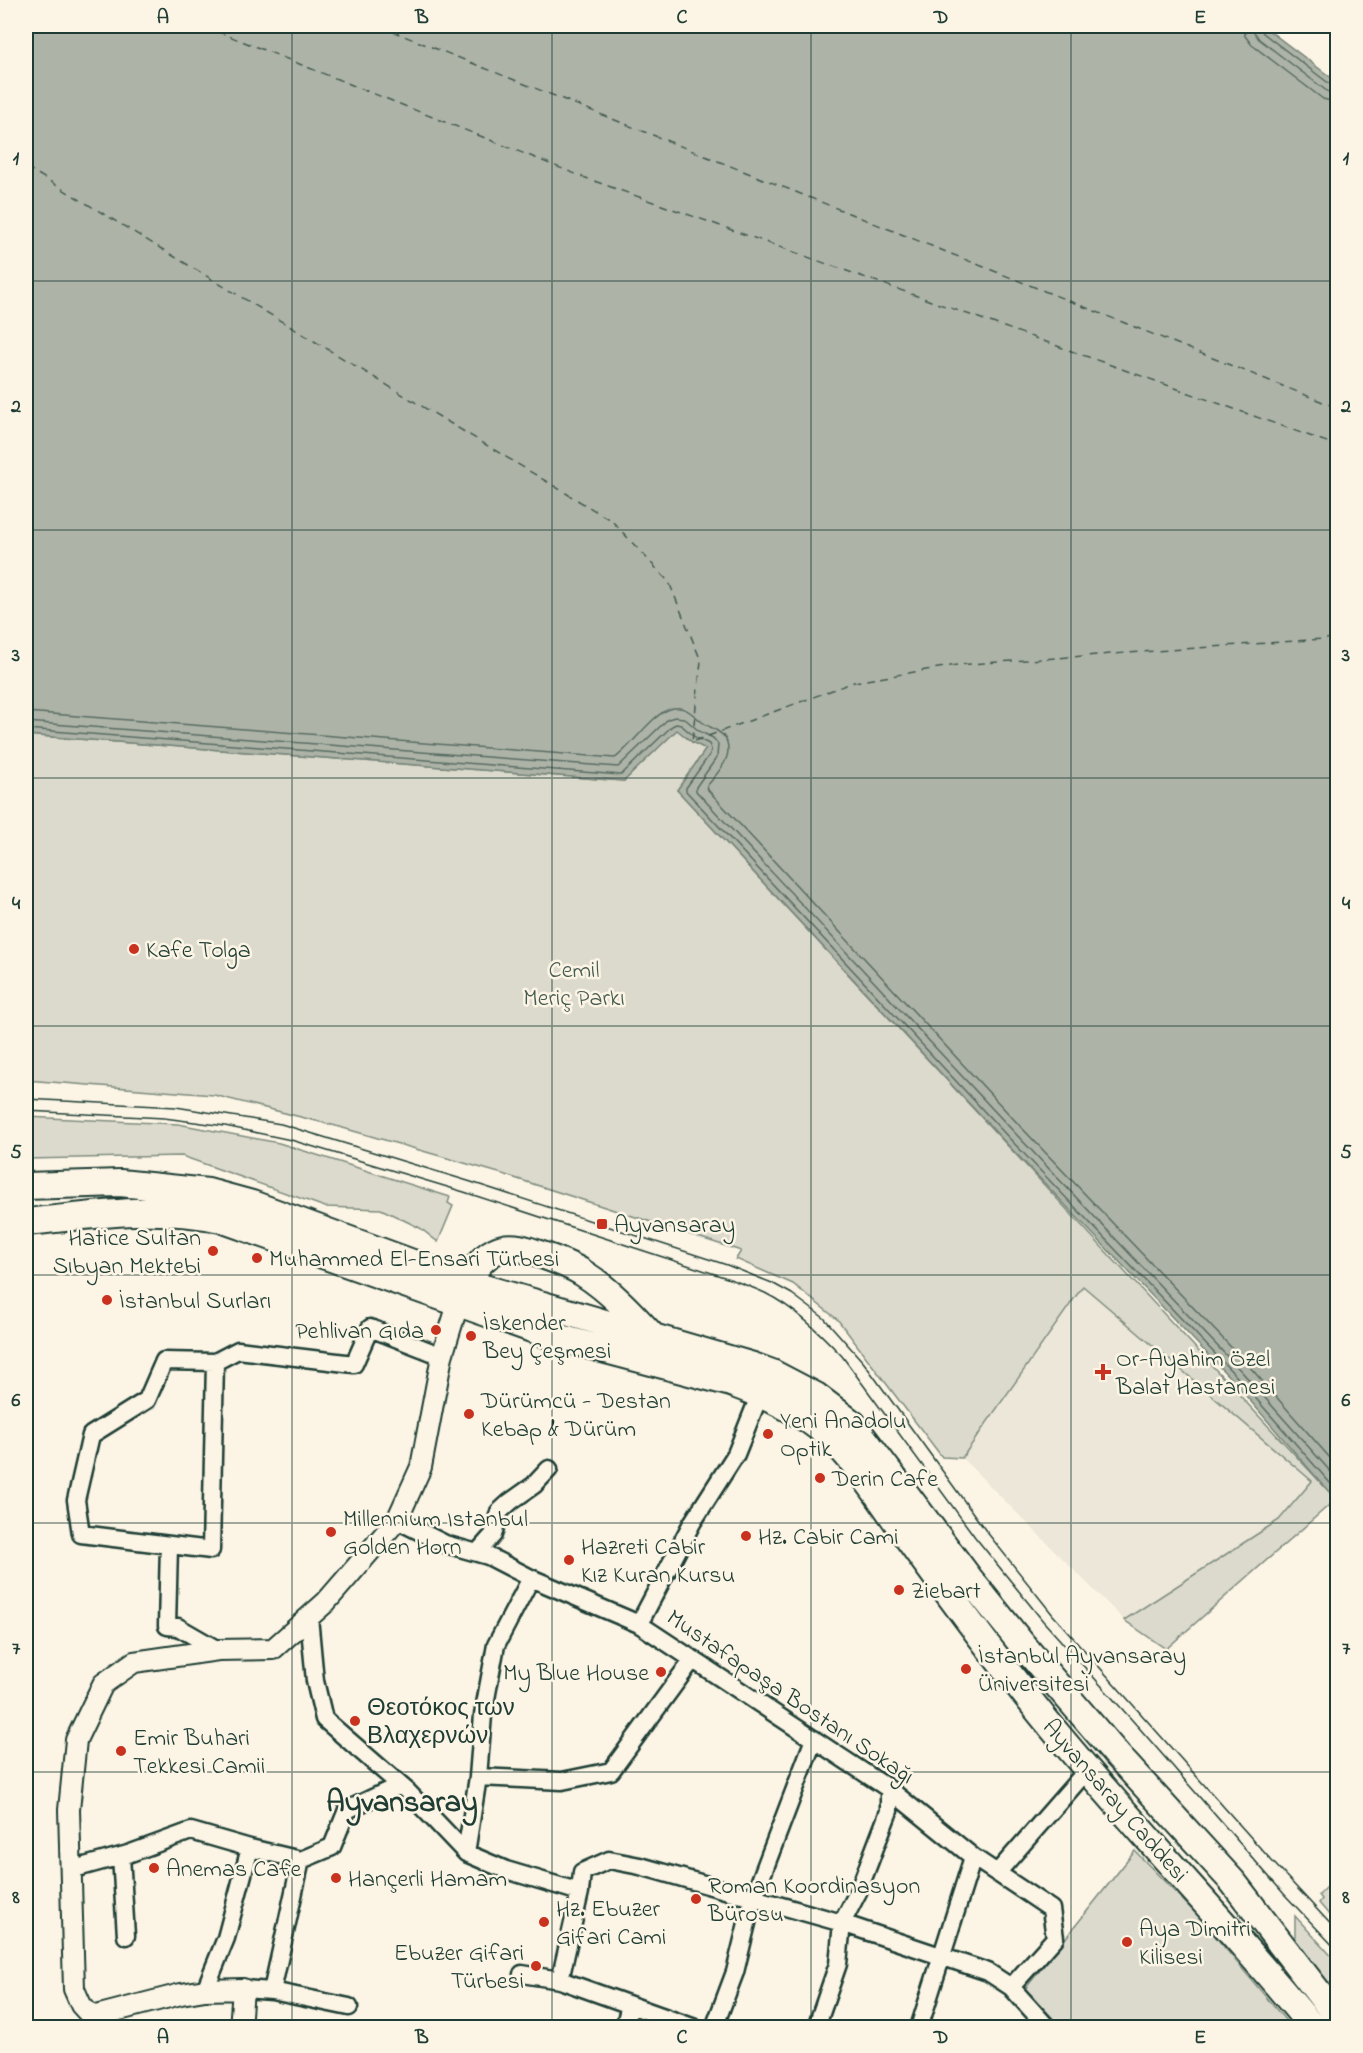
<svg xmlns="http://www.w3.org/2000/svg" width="1363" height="2053" font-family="'Indie Flower',sans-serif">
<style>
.built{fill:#ece7d8}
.green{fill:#dcdacc;stroke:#7e8c80;stroke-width:1.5}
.water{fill:#aeb3a7;stroke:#758479;stroke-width:1.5}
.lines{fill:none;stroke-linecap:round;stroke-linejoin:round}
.shore{stroke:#586c62;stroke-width:1.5}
.ferry{stroke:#435a51;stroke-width:1.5;stroke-dasharray:8 6;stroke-linecap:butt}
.minor-casing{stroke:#1f3d34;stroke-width:21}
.tertiary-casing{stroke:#1f3d34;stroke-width:24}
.primary-casing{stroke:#1f3d34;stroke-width:30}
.minor{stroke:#fcf5e5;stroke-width:16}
.tertiary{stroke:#fcf5e5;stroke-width:20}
.primary{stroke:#fcf5e5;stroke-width:26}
.tram{stroke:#1f3d34;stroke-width:1.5}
.grid{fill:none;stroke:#1f3d34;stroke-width:1.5;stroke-opacity:0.55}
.poi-dot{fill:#c8321e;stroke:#fcf5e5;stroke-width:2}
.labels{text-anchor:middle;stroke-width:5;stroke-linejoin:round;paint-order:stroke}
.poi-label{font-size:24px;fill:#1f3d34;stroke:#fcf5e5;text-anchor:start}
.park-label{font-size:24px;fill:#455c52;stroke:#fcf5e5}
.street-label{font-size:24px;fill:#1f3d34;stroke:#fcf5e5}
.district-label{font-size:30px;font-weight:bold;fill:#1f3d34;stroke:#fcf5e5}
.neatline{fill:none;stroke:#1f3d34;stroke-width:2}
.grid-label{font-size:20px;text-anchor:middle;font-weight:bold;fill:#1f3d34}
</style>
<rect width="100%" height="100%" fill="#fcf5e5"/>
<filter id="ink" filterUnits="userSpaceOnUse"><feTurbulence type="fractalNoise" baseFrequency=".0167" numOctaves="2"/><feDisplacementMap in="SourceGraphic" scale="12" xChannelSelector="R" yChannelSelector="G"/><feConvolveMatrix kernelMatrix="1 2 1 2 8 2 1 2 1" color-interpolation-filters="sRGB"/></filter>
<g filter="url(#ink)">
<path class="built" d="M1083,1286l229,195 -33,39 -155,100 -162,-162z"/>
<path class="green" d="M677,729l15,13 14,7 -29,41 659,709 -170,150 -42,-29 155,-100 33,-39 -229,-195 -121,172 -20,-1 -104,-137 -45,-36 -57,-25 5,-8 -242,-78 -163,-47 -122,-31 -188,-15v-345l598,46z
M26,1117l152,7 101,19 171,54 -2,6 5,3 -15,36 -18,-14 -39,-19 -56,-2 -143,-51 -156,3z
M1135,1851l64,66 92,110h-230l-36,-38z
M1337,1877v47l-18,-21 3,-4 -3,-4z
M1295,1916l42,46v36l-42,-52z"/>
<path class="water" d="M26,26h1237l74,56v1419l-104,-120 -228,-239 -328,-352 29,-41 -14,-7 -15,-12 -53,51 -598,-46z"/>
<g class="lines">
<path class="shore" d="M1244,26l1,10 7,9 71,54 15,4
M1253,26l1,6 5,7 69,53 10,2
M1260,26l3,7 68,52 7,1
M26,712l589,46c16,-11 37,-44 55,-49 14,-5 22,5 32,13 11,8 27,10 26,29 -1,13 -13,25 -21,35l1,4 313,337 228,239 89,101
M26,722l592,45 50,-48 7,-2 9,1 15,13 14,7 5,6 -1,13 -21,30v4l319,342 227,239 96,108
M26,729l595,46 51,-49 4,-2 5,1 14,12 14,7 2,5 -1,5 -24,34v3l323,347 228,239 101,115"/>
<path class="ferry" d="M204,26l379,151 755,269
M379,26l959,382
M26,167l586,354 57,61 32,79 -9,81 162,-60 103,-17 381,-27"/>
<g class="minor-casing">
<path id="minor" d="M215,1362l-4,188 -130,-16 -5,-34 15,-65 56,-35 17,-39 51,1 23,-12 116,14 16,-36 72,28
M397,1520l48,24 43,12 43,22 108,46 250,165 84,68 78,52 4,29 -44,49
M169,1546l-2,80 11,1 40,23
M477,1553l16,-18 6,-23 11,-10 24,-17 15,-16
M309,1617l6,64 9,38 83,72 59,62 40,17 74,22
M639,1624l53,-101 44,-69 24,-60
M478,1777l84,4 49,-10 82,-112
M466,1853l12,-76 5,-62 13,-70 35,-67
M121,1856l5,80
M70,1870l58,-16 63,-23 59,17 51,12 31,-13 15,-37 53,-25
M997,1873l91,-104
M522,1974l38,6 135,48
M560,1980l20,-88 2,-20 27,-12 31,6 202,57 146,49 23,15 37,41
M243,1989l29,2 77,16
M205,1990l21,-52 24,-90
M272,1991l29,-131
M624,2028l6,-23
M714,2028l21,-56 18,-73 61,-160
M816,2028l22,-64 4,-41 16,-31 31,-81v-22
M919,2028l54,-171"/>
</g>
<g class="tertiary-casing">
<path id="tertiary" d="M240,2028l3,-39 -38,1 -24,4 -89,23 -11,-12 -7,-16 -5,-179 7,-70 27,-56 31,-22 84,-12 55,-1 53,-47 71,-82 24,-53 21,-111 16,-52"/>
</g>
<g class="primary-casing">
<path id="primary" d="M26,1186l94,-3 88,9 44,12 215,79 286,83 19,7 44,23 37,28 119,158 49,61 97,113 115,126 105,136
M26,1222c67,-6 127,-18 195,-3l328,116 182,48c35,13 71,28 99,54 31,30 55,69 80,104 41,57 83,113 126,167 88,110 188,210 277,320
M461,1298c7,-18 16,-38 34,-47 13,-7 27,-3 41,2 15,5 33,11 47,20 27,17 50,42 72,66"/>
</g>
<use href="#minor" class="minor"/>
<use href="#tertiary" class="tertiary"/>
<use href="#primary" class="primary"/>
<path class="tram" d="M26,1099l150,8 105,17 187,57 259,84 45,18 20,11 32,24 40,45 122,168 67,84 218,245 67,72
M26,1111l138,7 61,8 66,14 173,52 260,85c14,5 28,10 41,16 30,15 54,39 77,63l133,181 68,84 98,109 143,164 54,57"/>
</g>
</g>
<path class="grid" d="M292,26v2002M552,26v2002M811,26v2002M1071,26v2002M26,281h1312M26,530h1312M26,778h1312M26,1026h1312M26,1275h1312M26,1523h1312M26,1772h1312"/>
<g class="poi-dot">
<circle cx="134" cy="949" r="6"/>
<rect x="596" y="1218" width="12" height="12" rx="3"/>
<circle cx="213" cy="1251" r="6"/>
<circle cx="257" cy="1258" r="6"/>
<circle cx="107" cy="1300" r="6"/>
<circle cx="436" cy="1330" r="6"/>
<circle cx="471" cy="1336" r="6"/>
<path d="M1100 1363h6v6h6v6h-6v6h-6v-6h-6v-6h6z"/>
<circle cx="469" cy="1414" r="6"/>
<circle cx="768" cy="1434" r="6"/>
<circle cx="820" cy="1478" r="6"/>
<circle cx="331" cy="1532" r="6"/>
<circle cx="746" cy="1536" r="6"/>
<circle cx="569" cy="1560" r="6"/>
<circle cx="899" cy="1590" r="6"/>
<circle cx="966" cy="1669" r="6"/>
<circle cx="661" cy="1672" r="6"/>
<circle cx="355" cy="1721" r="6"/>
<circle cx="121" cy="1751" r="6"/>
<circle cx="154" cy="1868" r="6"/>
<circle cx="336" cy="1878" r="6"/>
<circle cx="696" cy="1899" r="6"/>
<circle cx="544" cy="1922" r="6"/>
<circle cx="1127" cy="1942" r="6"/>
<circle cx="536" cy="1966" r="6"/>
</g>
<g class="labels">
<g class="poi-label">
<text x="146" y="957">Kafe Tolga</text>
<text x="614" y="1232">Ayvansaray</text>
<text x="201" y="1245" text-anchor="end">Hatice Sultan<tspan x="201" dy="28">Sıbyan Mektebi</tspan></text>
<text x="269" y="1266">Muhammed El-Ensari Türbesi</text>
<text x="119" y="1308">İstanbul Surları</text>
<text x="483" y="1330">İskender<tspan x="483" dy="28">Bey Çeşmesi</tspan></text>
<text x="424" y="1338" text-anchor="end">Pehlivan Gıda</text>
<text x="1116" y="1366">Or-Ayahim Özel<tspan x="1116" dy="28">Balat Hastanesi</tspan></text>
<text x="481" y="1408">Dürümcü - Destan<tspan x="481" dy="28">Kebap &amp; Dürüm</tspan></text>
<text x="780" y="1428">Yeni Anadolu<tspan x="780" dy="28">Optik</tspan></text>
<text x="832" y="1486">Derin Cafe</text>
<text x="343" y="1526">Millennium Istanbul<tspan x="343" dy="28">Golden Horn</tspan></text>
<text x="758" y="1544">Hz. Cabir Cami</text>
<text x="581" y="1554">Hazreti Cabir<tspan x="581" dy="28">Kız Kuran Kursu</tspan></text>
<text x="911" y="1598">Ziebart</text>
<text x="978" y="1663">İstanbul Ayvansaray<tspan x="978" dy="28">Üniversitesi</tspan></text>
<text x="649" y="1680" text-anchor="end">My Blue House</text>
<text x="367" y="1715">Θεοτόκος των<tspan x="367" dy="28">Βλαχερνών</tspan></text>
<text x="133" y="1745">Emir Buhari<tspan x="133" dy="28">Tekkesi Camii</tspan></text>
<text x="166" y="1876">Anemas Cafe</text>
<text x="348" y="1886">Hançerli Hamam</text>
<text x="708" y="1893">Roman Koordinasyon<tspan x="708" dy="28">Bürosu</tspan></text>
<text x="556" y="1916">Hz. Ebuzer<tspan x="556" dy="28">Gifari Cami</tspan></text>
<text x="1139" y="1936">Aya Dimitri<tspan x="1139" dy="28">Kilisesi</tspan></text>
<text x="524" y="1960" text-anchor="end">Ebuzer Gifari<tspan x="524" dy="28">Türbesi</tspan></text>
</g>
<g class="park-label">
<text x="574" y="977">Cemil<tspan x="574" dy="28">Meriç Parkı</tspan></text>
</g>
<g class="street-label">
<text transform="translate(791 1696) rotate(34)" y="8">Mustafapaşa Bostanı Sokağı</text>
<text transform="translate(1116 1800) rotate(49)" y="8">Ayvansaray Caddesi</text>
</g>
<g class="district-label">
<text x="402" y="1811">Ayvansaray</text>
</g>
</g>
<rect width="1363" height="2053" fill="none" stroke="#fcf5e5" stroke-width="66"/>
<rect x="33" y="33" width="1297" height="1987" class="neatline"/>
<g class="grid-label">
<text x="163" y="23">A</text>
<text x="422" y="23">B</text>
<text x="682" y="23">C</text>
<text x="941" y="23">D</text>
<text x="1200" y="23">E</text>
<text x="16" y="164">1</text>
<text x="1346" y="164">1</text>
<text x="16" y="412">2</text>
<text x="1346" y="412">2</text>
<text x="16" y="661">3</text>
<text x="1346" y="661">3</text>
<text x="16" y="909">4</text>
<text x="1346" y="909">4</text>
<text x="16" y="1158">5</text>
<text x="1346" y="1158">5</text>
<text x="16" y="1406">6</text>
<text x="1346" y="1406">6</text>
<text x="16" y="1654">7</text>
<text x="1346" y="1654">7</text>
<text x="16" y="1903">8</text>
<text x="1346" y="1903">8</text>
<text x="163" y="2043">A</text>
<text x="422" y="2043">B</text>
<text x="682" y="2043">C</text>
<text x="941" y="2043">D</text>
<text x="1200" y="2043">E</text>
</g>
</svg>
